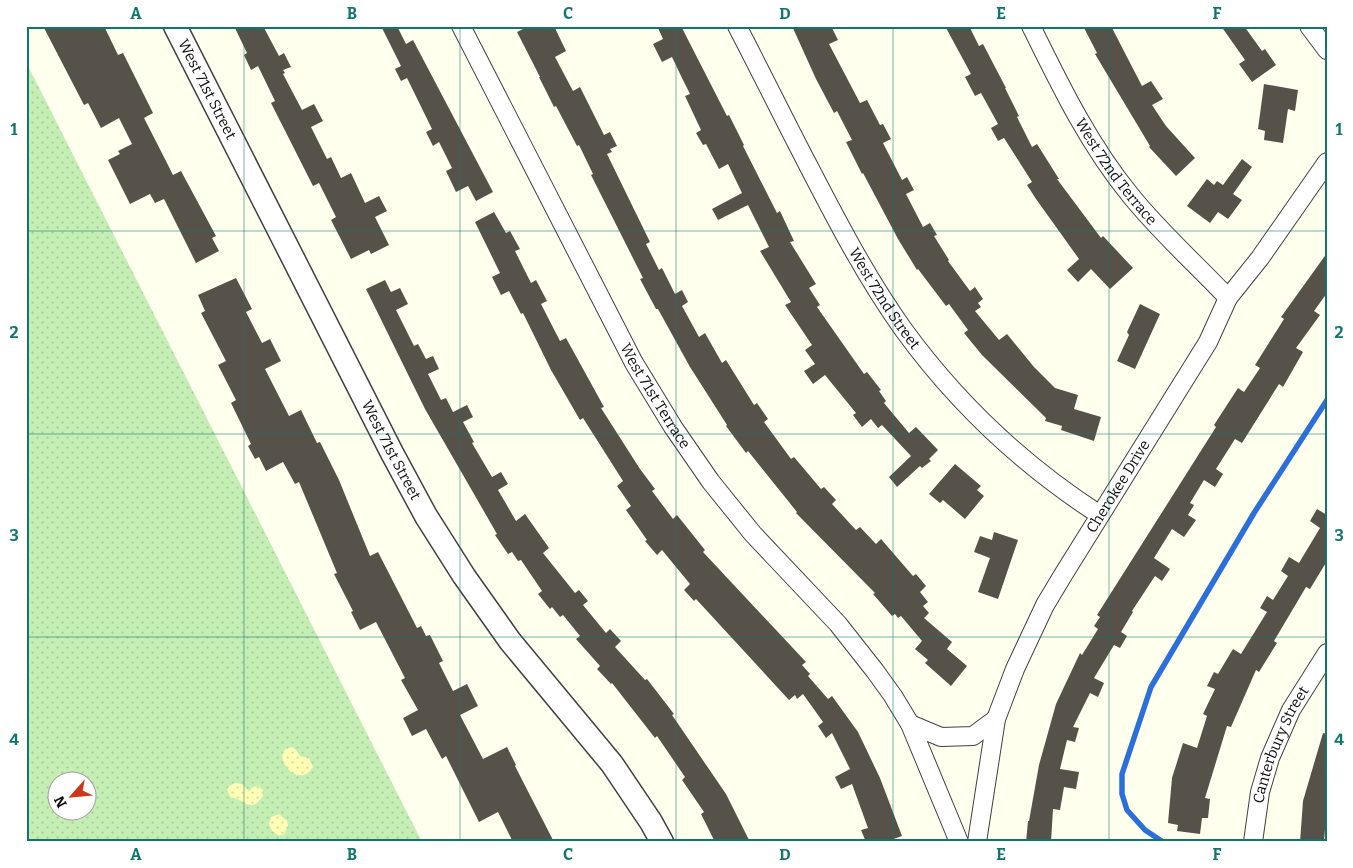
<svg xmlns="http://www.w3.org/2000/svg" width="1353" height="868" font-family="Bitter,serif">
<style>
.grass{fill:url(#grass-dots);fill-rule:evenodd}
.sand{fill:url(#sand-dots)}
.lines{fill:none;stroke-linecap:round;stroke-linejoin:round}
.stream{stroke:#2d6fda;stroke-width:5.5}
.building{fill:#575249}
.minor-casing{stroke:#414141;stroke-width:20}
.tertiary-casing{stroke:#414141;stroke-width:25}
.minor{stroke:#fff;stroke-width:18}
.tertiary{stroke:#fff;stroke-width:22}
.grid{fill:none;stroke:#0f766e;stroke-width:1;stroke-opacity:0.55}
.labels{text-anchor:middle;stroke-width:5;stroke-linejoin:round;paint-order:stroke}
.street-label{font-size:15px;fill:#0e0e0e;stroke:#fff}
.neatline{fill:none;stroke:#0f766e;stroke-width:2}
.grid-label{font-size:16px;text-anchor:middle;font-weight:bold;fill:#0f766e}
</style>
<defs>
<pattern id="grass-dots" width="8" height="8" patternUnits="userSpaceOnUse" patternTransform="scale(1.25)"><rect width="8" height="8" fill="#c5eeb4"/><path d="M2 2h.1M6 6h.1" fill="none" stroke="#a8cb9a" stroke-width="1.8" stroke-linecap="round"/></pattern>
<pattern id="sand-dots" width="8" height="8" patternUnits="userSpaceOnUse" patternTransform="scale(1.25)"><rect width="8" height="8" fill="#ffffb6"/><path d="M2 2h.1M6 6h.1" fill="none" stroke="#d9d99b" stroke-width="1.8" stroke-linecap="round"/></pattern>
</defs>
<rect width="100%" height="100%" fill="#ffe"/>
<path class="grass" d="M26,62l396,780h-396zM58,780h30v30h-30z"/>
<path class="sand" d="M292,747l4,3 4,6 9,2 4,9c-16,26 -46,-17 -21,-20z
M235,783l7,1 7,7 4,-4 4,-1 6,4v6c-13,18 -17,4 -33,1l-3,-8 1,-2z
M279,814l8,7 1,5 -4,8 -5,2 -7,-5 -3,-7 2,-7z"/>
<g class="lines">
<path class="stream" d="M1163,842l-18,-12 -18,-20 -5,-16v-20l29,-87 103,-174 73,-113"/>
</g>
<path class="building" d="M43,26h61l14,29 5,-2 30,60 -9,5 23,45 6,12 8,-4 35,65 -4,2 7,13 -23,12 -32,-64 -9,4 -5,-9 -20,10 -22,-44 12,-6 -2,-3 14,-7 -13,-26 -18,10 -13,-25 -4,2z
M234,26h29l16,30 5,-3 7,14 -8,3 2,3 -2,1 19,36 12,-6 9,17 -12,6 16,32 4,-2 10,21 10,-5 14,30 14,-7 8,15 -12,6 14,28 -18,9 -2,-4 -18,9 -20,-39 5,-3 -17,-34 -6,3 -42,-83 4,-2 -17,-35 -7,4 -7,-15 3,-2z
M381,26h16l9,18 7,-4 80,152 -17,9 -8,-15 -12,6 -10,-21 6,-3 -13,-26 -6,4 -7,-14 6,-3 -25,-51 -6,3 -6,-12 6,-3z
M529,26h25l12,25 -11,6 18,34 7,-4 24,48 6,-3 7,14 -7,3 2,3 -5,2 43,88 -4,2 13,26 3,-2 13,26 7,-4 6,12 -6,4 17,31 6,-4 17,30 4,-3 28,45 3,-2 11,16 -4,3 27,37 3,-2 27,32 3,-2 12,13 -4,4 24,26 4,-3 16,17 5,-5 32,37 3,-2 10,12 -6,6 8,10 -5,4 6,7 -5,5 28,24 -5,7 20,17 -16,20 -26,-23 3,-3 -13,-11 7,-8 -21,-25 -3,2 -3,-4 -3,2 -19,-22 2,-1 -79,-80 1,-1 -49,-61 -2,2 -20,-27 1,-1 -37,-58 -32,-58h-2l-16,-30 3,-1 -52,-103 2,-1 -14,-29 -2,1 -21,-40 -2,1 -15,-30h1l-23,-45z
M657,26h24l46,90 2,-1 15,30 -1,1 34,67 3,-2 14,30 -4,1 26,42 -7,4 11,17 -3,2 47,67 3,-2 14,18 -2,1 7,10 -2,2 25,30 7,-6 22,23 -9,9 2,2 -9,7 -2,-2 -23,21 -8,-10 22,-21 -29,-31 -4,3 -7,-9 -9,8 -9,-12 3,-2 -31,-38 -12,9 -9,-13 11,-7 -10,-14 7,-5 -27,-40 6,-3 -31,-51 9,-4 -21,-42 -30,15 -6,-11 30,-16 -14,-29 -9,5 -13,-25 -3,1 -7,-12 5,-3 -16,-34 5,-2 -8,-16 -10,-21 -10,5 -9,-18 10,-5z
M792,26h39l7,14 -9,4 31,59 7,-3 13,25 3,-1 8,15 -8,4 19,37 5,-3 7,13 -8,4 17,33 7,-4 7,12 -3,1 15,24 -1,1 22,30 5,-4 8,12 -5,4 3,4 -6,4 24,29 8,-6 27,33 21,21 23,7 -4,14 27,8 -7,24 -33,-11 1,-4 -17,-5 1,-3 -64,-63 -18,-22 4,-3 -19,-26 -3,2 -28,-37 -1,1 -19,-31 -35,-66 -1,1 -16,-32 6,-2 -15,-29 -3,2 -18,-34z
M945,26h24l10,20 4,-2 23,44h-1l14,28 -2,1 15,30 5,-3 22,35h-2l44,59 2,-2 30,32 -23,21 -19,-20 -13,13 -11,-12 12,-11 -43,-60 -9,-14 5,-3 -28,-44 -6,3 -7,-13 7,-4 -17,-31 -6,3 -10,-19 6,-3z
M1083,26h28l31,60 9,-5 12,18 -11,6 14,21 29,32 -19,18 -27,-29 1,-1 -55,-92 2,-1z
M1221,26h23l18,25 3,-2 11,16 -24,17 -13,-18 6,-4z
M1264,84l34,6 -3,21 -7,-2 -5,34 -19,-3 1,-9 -7,-2z
M1242,159l10,8 -19,27 9,6 -14,19 -10,-7 -8,11 -23,-17 20,-27 7,6 3,-4 6,4z
M494,212l12,21 4,-2 10,18 -5,2 16,32 5,-3 11,21 -6,3 19,37 6,-3 38,69 -3,1 39,61 15,20 -3,2 21,28 4,-4 28,35 -2,2 103,110 -4,3 8,9 -2,2 20,23 4,-3 26,36 22,46 22,58 -17,6h-19l-5,-12 7,-2 -16,-44 -11,5 -6,-12 15,-8 -18,-36 -6,5 -8,-12 5,-4 -20,-28 -6,5 -2,-4 -6,5 -93,-101 -2,2 -10,-11 6,-6 -28,-34 -5,5 -12,-14 2,-1 -21,-30 5,-4 -14,-20 6,-5 -40,-63 -3,2 -29,-50 -28,-57 -2,1 -12,-23 -8,4 -9,-18 8,-4 -25,-51z
M1327,253v40l-13,18 6,4 -24,33 7,4 -20,35 -4,-3 -37,59 -7,-4 -19,30 7,5 -8,13 -11,-7 -14,23 4,2 -6,10 8,5 -12,17 -12,-8 -18,29 16,11 -8,12 -7,-5 -23,35 1,1 -12,20 6,4 -7,12 -6,-3 -20,33 10,5 -6,14 -8,-4 -17,34 6,1 -4,14 -8,-2 -7,29 19,3 -3,17 -12,-2 -4,23 -7,-1 -2,33h-25l2,-21h1l10,-56 17,-61 24,-51 2,2 16,-26 -4,-3 6,-9 -3,-2 119,-188 -2,-2 24,-37 6,4 16,-24 -5,-3 29,-46 -3,-2z
M236,278l16,31 -6,3 16,31 8,-4 11,22 -16,8 24,47 12,-6 16,33 3,-1 19,38 31,76 8,-4 39,76 4,-2 5,10 4,-1 13,26 -4,2 14,28 14,-7 11,22 -18,9 23,44 24,-12 9,18 -1,1 39,76h-41l-15,-30 -19,10 -33,-66 -4,3 -16,-30 -14,7 -9,-18 15,-8 -17,-30 4,-2 -29,-56 -16,8 -9,-18 2,-1 -19,-37 3,-1 -38,-91 -4,2 -12,-22 -17,9 -7,-14 -4,2 -7,-13 3,-2 -20,-41 5,-3 -18,-35 8,-4 -25,-48 4,-2 -7,-16z
M385,280l6,12 9,-4 8,16 -12,6 18,36 4,-2 8,15 7,-3 6,13 -11,5 13,26 5,-2 7,14 14,-7 6,12 -10,5 11,20 -2,1 20,34 9,-5 7,12 -10,6 18,31 9,-7 24,34 -6,5 32,40 4,-3 9,11 -5,4 23,28 4,-4 11,12 -6,6 30,33 2,-1 27,35 -2,1 54,79 24,48h-35l-14,-28 3,-2 -22,-32 3,-3 -28,-41 -2,2 -43,-55 -1,1 -14,-15 3,-3 -24,-27 4,-3 -17,-21 -3,2 -8,-10 -2,2 -12,-15 4,-3 -21,-31 -3,1 -6,-9 -4,2 -13,-19 2,-1 -72,-125 -59,-120z
M1140,304l20,10 -25,55 -18,-8 12,-26 -2,-3z
M955,464l26,22 -4,4 7,6 -19,23 -22,-19 -3,3 -11,-9z
M1317,509l10,6v46l-17,28 -4,-2 -32,54 3,2 -18,29 -3,-2 -25,57 -4,-1 -22,72 5,1 -2,19h-6l-2,16 -23,-3 1,-6 -10,-2 4,-45 11,-35 14,5 10,-32 -4,-2 12,-25 -8,-3 7,-14 4,2 15,-25 8,5 26,-42 -7,-4 7,-12 6,4 15,-24 -7,-5 8,-14 10,6 21,-35 -10,-7z
M994,532l24,8 -20,59 -20,-7 12,-34 -16,-6 6,-16 12,4z
M1323,733l4,1v96l-2,-1 -1,13h-24l3,-41z"/>
<g class="lines">
<g class="minor-casing">
<g id="minor">
<path id="s1" d="M461,26l173,337 39,64 38,55 42,52 85,90 37,47 18,25 17,28 49,118"/>
<path id="s2" d="M737,26c24,46 47,93 71,139 29,56 58,112 95,164 53,73 121,137 197,186"/>
<path id="s3" d="M1031,26c29,59 58,119 100,170 29,36 65,68 97,102"/>
<path d="M1309,26l18,24"/>
<path d="M910,724l31,13 32,-1 23,-17"/>
<path id="s4" d="M977,842l19,-123 19,-50 30,-64 18,-30 145,-233 20,-44 32,-40 67,-96"/>
<path id="s5" d="M1253,842l7,-50 10,-34 21,-48 36,-57"/>
</g>
</g>
<g class="tertiary-casing">
<g id="tertiary">
<path id="s6" d="M175,26l217,427 34,63 38,60 46,65 102,123 39,58 11,20"/>
</g>
</g>
<use href="#minor" class="minor"/>
<use href="#tertiary" class="tertiary"/>
</g>
<path class="grid" d="M244,26v816M460,26v816M676,26v816M893,26v816M1109,26v816M26,231h1301M26,434h1301M26,637h1301"/>
<g class="labels">
<g class="street-label">
<text dy="5" stroke="none"><textPath href="#s6" startOffset="71">West 71st Street</textPath></text>
<text dy="5" stroke="none"><textPath href="#s3" startOffset="169">West 72nd Terrace</textPath></text>
<text dy="5" stroke="none"><textPath href="#s2" startOffset="310">West 72nd Street</textPath></text>
<text dy="5" stroke="none"><textPath href="#s1" startOffset="418">West 71st Terrace</textPath></text>
<text dy="5" stroke="none"><textPath href="#s6" startOffset="476">West 71st Street</textPath></text>
<text dy="5" stroke="none"><textPath href="#s4" startOffset="388">Cherokee Drive</textPath></text>
<text dy="5" stroke="none"><textPath href="#s5" startOffset="102">Canterbury Street</textPath></text>
</g>
</g>
<rect width="1353" height="868" fill="none" stroke="#ffffff" stroke-width="55"/>
<g transform="translate(72 796) rotate(243)"><circle r="24" fill="#ffffff" stroke="#9f9f9f"/>
<path d="M0-4L9 19L0 12L-9 19Z" fill="#cb3718"/>
<text y="-8" font-size="14" font-weight="bold" text-anchor="middle" fill="#0e0e0e">N</text>
</g>
<rect x="28" y="28" width="1298" height="812" class="neatline"/>
<g class="grid-label">
<text x="136" y="19">A</text>
<text x="352" y="19">B</text>
<text x="568" y="19">C</text>
<text x="785" y="19">D</text>
<text x="1001" y="19">E</text>
<text x="1217" y="19">F</text>
<text x="14" y="135">1</text>
<text x="1339" y="135">1</text>
<text x="14" y="338">2</text>
<text x="1339" y="338">2</text>
<text x="14" y="541">3</text>
<text x="1339" y="541">3</text>
<text x="14" y="745">4</text>
<text x="1339" y="745">4</text>
<text x="136" y="860">A</text>
<text x="352" y="860">B</text>
<text x="568" y="860">C</text>
<text x="785" y="860">D</text>
<text x="1001" y="860">E</text>
<text x="1217" y="860">F</text>
</g>
</svg>
